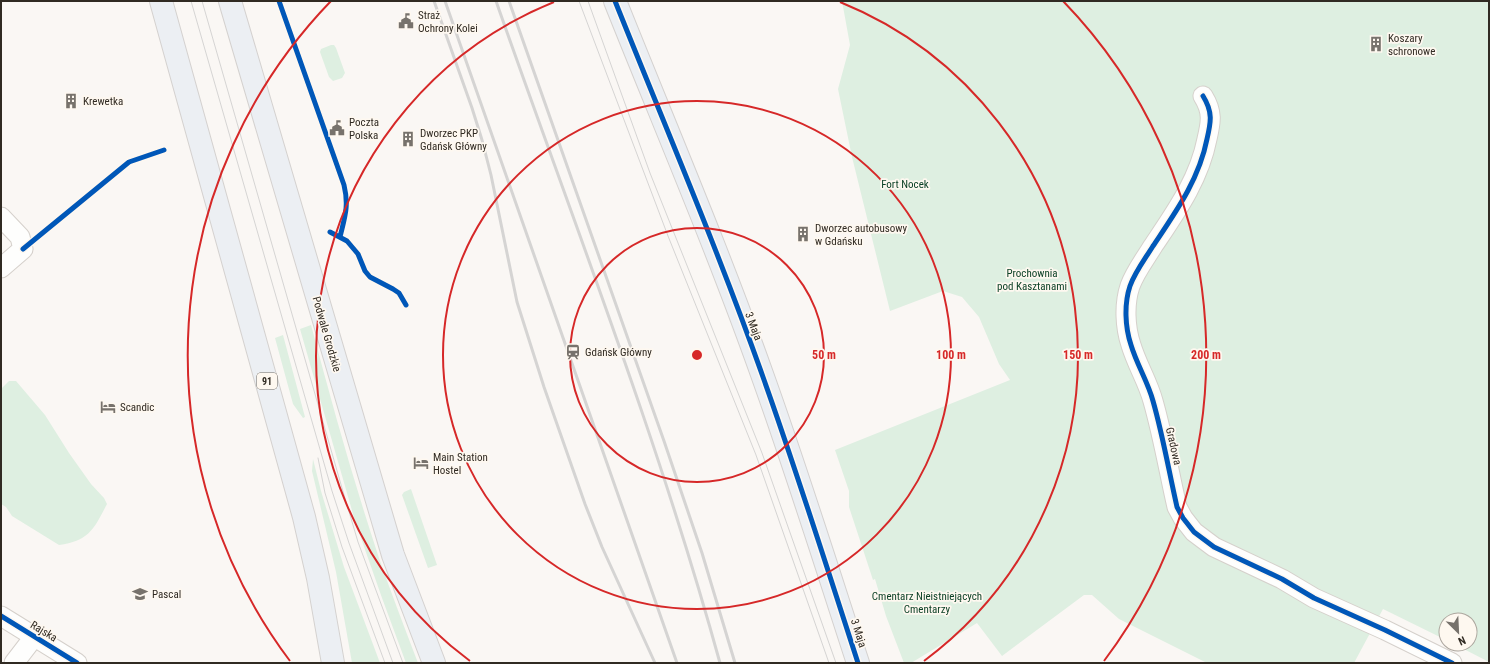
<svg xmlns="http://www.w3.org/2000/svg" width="1490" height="664" font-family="'Roboto Condensed',sans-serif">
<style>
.green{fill:#deefe1}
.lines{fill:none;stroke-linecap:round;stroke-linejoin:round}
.minor-casing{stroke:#d5d0cb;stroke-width:21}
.major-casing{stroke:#d4d1cf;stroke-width:24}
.minor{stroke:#fefefd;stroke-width:19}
.major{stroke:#eceff3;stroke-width:22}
.tram{stroke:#d5d4d3;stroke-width:1}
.rail{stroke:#d5d4d3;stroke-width:3}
.cycleway-casing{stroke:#fef8f0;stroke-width:8}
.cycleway{stroke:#0057b8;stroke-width:5}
.ring{fill:none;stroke:#d62828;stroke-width:2}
.labels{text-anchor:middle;stroke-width:3.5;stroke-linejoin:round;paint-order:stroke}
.shield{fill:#fef8f0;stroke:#6e6860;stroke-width:1}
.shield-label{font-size:10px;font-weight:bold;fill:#302a22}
.poi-label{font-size:11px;fill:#302a22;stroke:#fef8f0;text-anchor:start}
.park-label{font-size:11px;fill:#0c4126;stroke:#fef8f0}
.street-label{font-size:11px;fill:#302a22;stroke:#fef8f0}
.centre{fill:#d62828;stroke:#fef8f0;stroke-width:2}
.ring-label{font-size:12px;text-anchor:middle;font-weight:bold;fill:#d62828;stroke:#fef8f0;stroke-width:3.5;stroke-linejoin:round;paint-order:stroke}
</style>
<rect width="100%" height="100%" fill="#faf7f4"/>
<path class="green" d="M842,1h647v661l-35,-18h16v-24h-24v20l-63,-31 -29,54h-147l-88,-44 -27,-24h-8l-82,61 -25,-33 -66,40h-7l-18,-47 -11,-37 -2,1 -24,-73v-16l-14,-41 175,-70 -11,-16 -20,-47 -17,-20 -19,-6 -53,20 -38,-154 -14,-68 12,-44z
M331,45h3l2,3 9,25 -3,5 -9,3 -4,-4 -9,-25 1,-3z
M311,325c21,79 43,158 69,236 12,34 25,68 38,102h-12l-24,-65 -27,-77 -55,-192z
M283,335l22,82 -2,1 -10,-14 -18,-66z
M9,381h7l29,34 24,38 22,31 13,14 3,6c-13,25 -18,37 -48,41l-47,-29 -6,-9 -5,-3v-115z
M313,459l8,32 23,76 36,96h-28l-16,-91 -24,-101z
M411,489l26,76 -9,3 -26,-73 2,-3z"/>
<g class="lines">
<g class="minor-casing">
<path id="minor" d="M1203,96c10,16 8,26 4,43 -8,41 -32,74 -54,107 -8,13 -18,26 -23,40 -6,18 -5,41 1,59 6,20 17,37 22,56 10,35 16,71 24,106l6,11 11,14 20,15 68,32 32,19 71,32 67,33
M1,217l19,20 3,12 -22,19
M1,616l76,47
M14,663l20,-26"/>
</g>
<g class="major-casing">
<path id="major" d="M161,1l143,516 14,61 15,85
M230,1l163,554 41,108
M615,1c50,125 103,249 148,376 34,95 64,191 95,286"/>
</g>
<use href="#minor" class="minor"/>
<use href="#major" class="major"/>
<path class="tram" d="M191,1l141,490 17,52 44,120
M202,1l140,487 16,54 45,121
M579,1l89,235 88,219 73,208
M588,1l62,172 112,280 74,210
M318,458l7,35 17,54 43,116"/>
<path class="rail" d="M434,1l38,107 10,32 9,35 26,127 27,85 41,117 17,43 53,116
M445,1l232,662
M496,1c77,220 162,437 224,662
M509,1l155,440 38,112 33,110"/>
<g class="cycleway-casing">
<path id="cycleway" d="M279,1l65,184c5,21 1,31 -4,52
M615,1c50,125 103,249 148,376 34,95 64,191 95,286
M1203,96c10,16 8,26 4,43 -8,41 -32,74 -54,107 -8,13 -18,26 -23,40 -6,18 -5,41 1,59 6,20 17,37 22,56 10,35 16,71 24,106l6,11 11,14 20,15 68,32 32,19 71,32 67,33
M330,232l17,9 11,13 7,17 5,6 23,12 6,4 7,12
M23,249l106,-87 35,-12
M1,616l76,47"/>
</g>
<use href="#cycleway" class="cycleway"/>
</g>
<g class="ring">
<circle cx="697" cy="355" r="127"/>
<circle cx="697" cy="355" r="254"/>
<path d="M470 661A381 381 0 0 1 554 2M840 2A381 381 0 0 1 924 661"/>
<path d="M290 661A509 509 0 0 1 331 1M1063 1A509 509 0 0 1 1104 661"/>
</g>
<defs>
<g id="civic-bare" transform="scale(1.2)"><path d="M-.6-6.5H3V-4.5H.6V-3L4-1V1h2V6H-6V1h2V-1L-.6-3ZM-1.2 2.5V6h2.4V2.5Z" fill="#77726c" stroke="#fef8f0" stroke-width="2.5" paint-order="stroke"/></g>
<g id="building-bare" transform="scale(1.2)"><path d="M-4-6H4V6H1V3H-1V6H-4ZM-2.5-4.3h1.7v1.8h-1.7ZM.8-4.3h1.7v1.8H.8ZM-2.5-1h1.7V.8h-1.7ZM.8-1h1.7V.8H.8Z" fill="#77726c" stroke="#fef8f0" stroke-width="2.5" paint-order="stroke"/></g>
<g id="station-bare" transform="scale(1.2)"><path d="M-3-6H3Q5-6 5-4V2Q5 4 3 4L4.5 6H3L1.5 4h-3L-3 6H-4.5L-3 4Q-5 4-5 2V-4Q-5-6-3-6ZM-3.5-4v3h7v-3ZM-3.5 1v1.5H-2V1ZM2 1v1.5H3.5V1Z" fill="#77726c" stroke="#fef8f0" stroke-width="2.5" paint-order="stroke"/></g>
<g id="hotel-bare" transform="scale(1.2)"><path d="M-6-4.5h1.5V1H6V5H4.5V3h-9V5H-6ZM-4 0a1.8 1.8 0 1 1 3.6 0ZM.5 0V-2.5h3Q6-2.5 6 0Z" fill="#77726c" stroke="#fef8f0" stroke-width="2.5" paint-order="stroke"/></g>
<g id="university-bare" transform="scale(1.2)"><path d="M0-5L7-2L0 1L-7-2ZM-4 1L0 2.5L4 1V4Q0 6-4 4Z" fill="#77726c" stroke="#fef8f0" stroke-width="2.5" paint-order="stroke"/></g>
</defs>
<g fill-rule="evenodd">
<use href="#civic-bare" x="406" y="21"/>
<use href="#building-bare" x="1376" y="44"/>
<use href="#building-bare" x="71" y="101"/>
<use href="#civic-bare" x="337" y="128"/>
<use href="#building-bare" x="408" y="139"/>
<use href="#building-bare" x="803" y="234"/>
<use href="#station-bare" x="573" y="352"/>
<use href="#hotel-bare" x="108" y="407"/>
<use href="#hotel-bare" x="421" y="463"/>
<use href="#university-bare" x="140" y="594"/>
</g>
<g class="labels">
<rect class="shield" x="257" y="373" width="20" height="16" rx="3"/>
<g class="shield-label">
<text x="267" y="385">91</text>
</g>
<g class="poi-label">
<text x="418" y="19">Straż<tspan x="418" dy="13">Ochrony Kolei</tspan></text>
<text x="1388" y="42">Koszary<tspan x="1388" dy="13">schronowe</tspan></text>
<text x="83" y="105">Krewetka</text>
<text x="349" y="126">Poczta<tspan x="349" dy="13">Polska</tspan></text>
<text x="420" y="137">Dworzec PKP<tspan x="420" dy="13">Gdańsk Główny</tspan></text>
<text x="815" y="232">Dworzec autobusowy<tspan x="815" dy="13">w Gdańsku</tspan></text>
<text x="585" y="356">Gdańsk Główny</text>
<text x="120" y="411">Scandic</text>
<text x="433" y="461">Main Station<tspan x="433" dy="13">Hostel</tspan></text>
<text x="152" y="598">Pascal</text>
</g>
<g class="park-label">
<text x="905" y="188">Fort Nocek</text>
<text x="1032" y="277">Prochownia<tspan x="1032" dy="13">pod Kasztanami</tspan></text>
<text x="927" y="600">Cmentarz Nieistniejących<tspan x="927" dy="13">Cmentarzy</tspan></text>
</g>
<g class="street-label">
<text transform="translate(754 326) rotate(69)" y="4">3 Maja</text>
<text transform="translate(327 334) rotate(74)" y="4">Podwale Grodzkie</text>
<text transform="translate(1174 446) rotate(77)" y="4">Gradowa</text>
<text transform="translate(44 631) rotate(31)" y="4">Rajska</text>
<text transform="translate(859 633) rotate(72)" y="4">3 Maja</text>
</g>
</g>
<circle cx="697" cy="355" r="6" class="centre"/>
<g class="ring-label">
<text x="824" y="359">50 m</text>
<text x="951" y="359">100 m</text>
<text x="1078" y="359">150 m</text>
<text x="1206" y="359">200 m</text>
</g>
<rect width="1490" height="664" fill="none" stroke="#302a22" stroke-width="4"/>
<g transform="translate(1458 632) rotate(156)"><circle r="19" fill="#fef8f0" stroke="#aca69e"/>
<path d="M0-3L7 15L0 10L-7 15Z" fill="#77726c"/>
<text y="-6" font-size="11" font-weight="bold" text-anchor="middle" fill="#302a22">N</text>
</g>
</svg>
